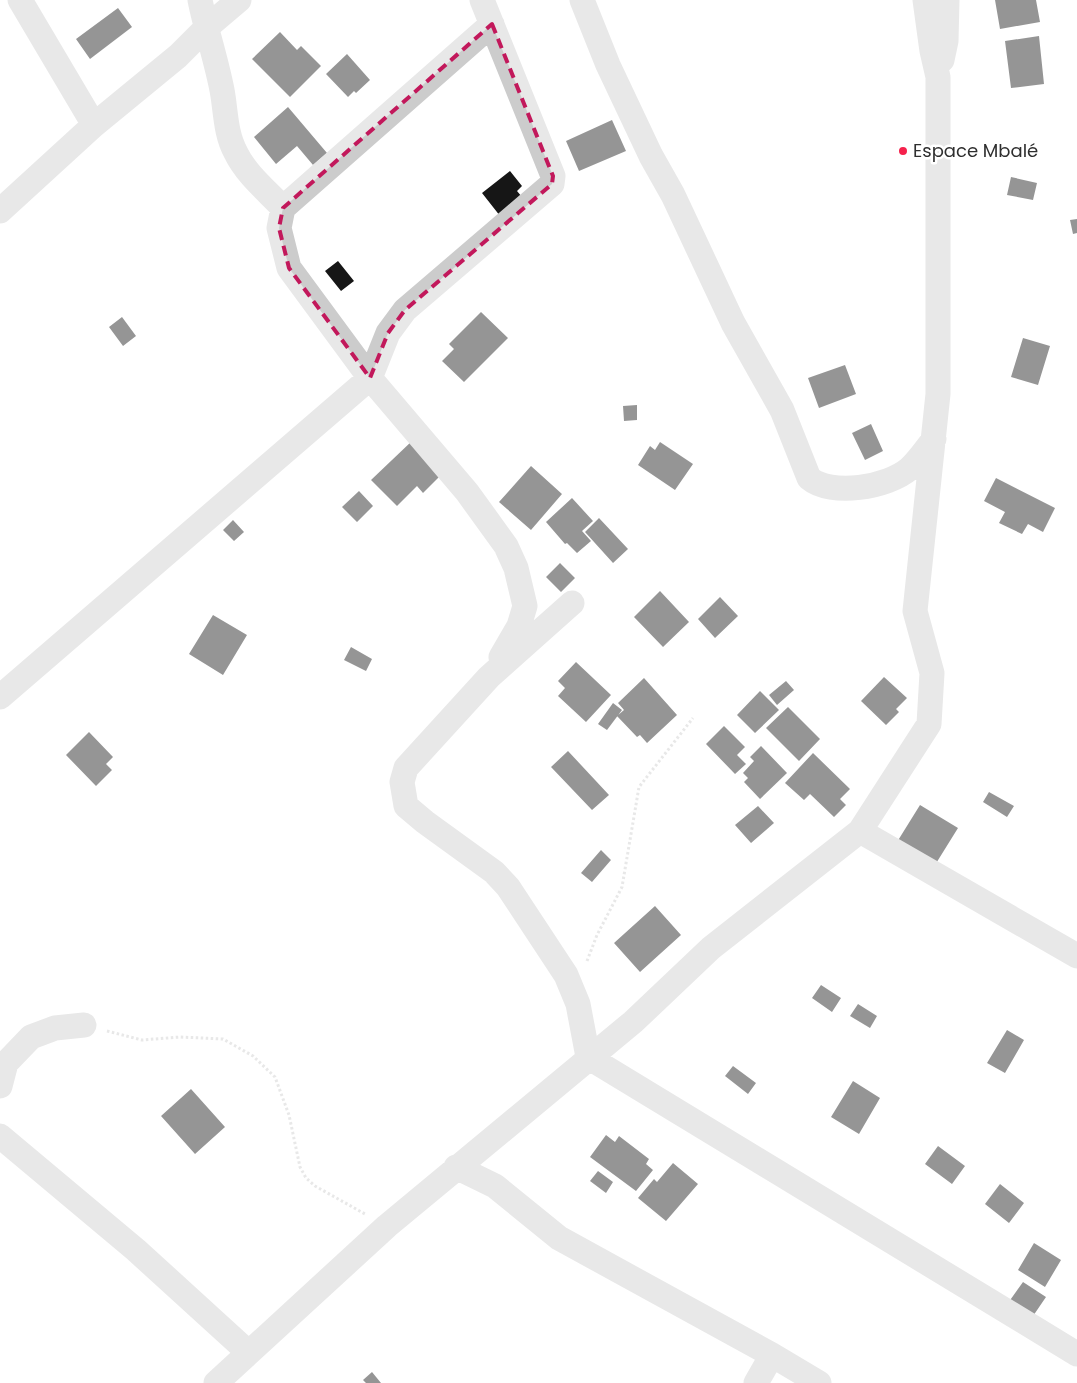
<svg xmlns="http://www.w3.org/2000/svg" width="1077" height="1383" font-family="Poppins,sans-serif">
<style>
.building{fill:#161616}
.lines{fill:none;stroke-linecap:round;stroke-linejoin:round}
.path{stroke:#ccc;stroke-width:3;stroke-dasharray:2.5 2.5;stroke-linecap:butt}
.street{stroke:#ccc;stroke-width:25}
.marked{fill:none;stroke:#c2185b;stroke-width:4;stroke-dasharray:10 6;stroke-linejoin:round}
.poi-dot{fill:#f5214c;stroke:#fff;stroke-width:2}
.labels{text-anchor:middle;stroke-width:5;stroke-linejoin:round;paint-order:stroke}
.poi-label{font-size:18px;fill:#2f2f2f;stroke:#fff;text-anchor:start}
</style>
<rect width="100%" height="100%" fill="#fff"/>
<path class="building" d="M995,0h41l4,22 -40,7z
M118,8l14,19 -42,32 -14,-20z
M280,32l17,18 4,-4 20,20 -31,31 -38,-38z
M1039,36l5,48 -33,4 -6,-47z
M347,54l23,26 -14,13 -2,-2 -6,6 -22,-23z
M288,107l39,46 -14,12 -16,-19 -21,18 -22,-27z
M612,120l14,31 -47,20 -13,-30z
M510,171l12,15 -5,5 10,12 -23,18 -22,-28z
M1011,177l26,6 -4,17 -26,-5z
M1077,219v14l-4,1 -3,-14z
M338,261l16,20 -13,10 -16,-20z
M481,312l27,26 -44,44 -22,-21 12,-12 -5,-5z
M122,317l14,19 -13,10 -14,-19z
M1023,338l27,8 -12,39 -27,-8z
M845,365l11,29 -37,14 -11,-30z
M637,405v15l-13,1 -1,-15z
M871,424l12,27 -18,9 -13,-27z
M413,440l31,32 -21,21 -6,-7 -20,20 -26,-26z
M660,442l33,22 -18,26 -37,-25 12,-19 5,4z
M531,466l31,28 -31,36 -32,-28z
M996,478l59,30 -12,24 -15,-8 -6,10 -23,-11 6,-11 -21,-11z
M359,491l14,15 -16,16 -15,-15z
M572,498l21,23 -11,10 9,10 -14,12 -10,-10 -2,1 -19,-22z
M599,518l29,31 -15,14 -28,-31z
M233,520l11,12 -10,9 -11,-11z
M560,563l15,15 -14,14 -15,-15z
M660,591l29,31 -26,25 -29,-30z
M720,597l18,19 -23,22 -17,-19z
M213,615l34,20 -24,40 -34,-21z
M351,647l21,12 -6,12 -22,-11z
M576,662l35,33 -25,27 -28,-26 7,-8 -7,-7z
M884,677l23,21 -11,11 3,3 -13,13 -25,-24z
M644,678l33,37 -30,28 -7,-8 -3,2 -20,-21 7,-6 -6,-7z
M786,681l8,9 -17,15 -8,-10z
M760,691l19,19 -24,23 -18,-18z
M613,703l9,7 -15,20 -9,-6z
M788,707l32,32 -21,22 -33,-33z
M724,726l21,21 -8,8 9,9 -11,10 -29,-30z
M89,732l24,25 -7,7 6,6 -16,16 -30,-31z
M761,746l26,27 -27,26 -16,-17 4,-4 -5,-5 11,-12 -4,-4z
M568,751l41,44 -17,15 -41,-43z
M813,753l37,36 -10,10 6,6 -12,12 -24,-23 -6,6 -19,-17z
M989,792l25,14 -7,11 -24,-15z
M920,805l38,23 -23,37 -38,-23z
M758,806l16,17 -23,20 -16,-18z
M601,850l10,10 -19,22 -11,-9z
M655,906l26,29 -41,37 -26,-29z
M821,985l20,13 -9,14 -20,-14z
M858,1004l19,12 -7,12 -20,-12z
M1007,1030l17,10 -19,33 -18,-10z
M733,1066l23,17 -8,11 -23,-18z
M853,1081l27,17 -21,36 -28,-17z
M191,1089l34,38 -30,27 -34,-38z
M606,1135l9,7 4,-6 30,23 -3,5 7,6 -17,21 -46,-34z
M938,1146l27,20 -13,18 -27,-20z
M673,1163l25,21 -32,37 -28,-23 16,-19 3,3z
M598,1171l15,11 -7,11 -16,-12z
M1000,1184l24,19 -15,20 -24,-19z
M1034,1243l27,17 -16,27 -27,-17z
M1023,1282l23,15 -15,22 -23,-16z
M372,1372l9,11h-15l-3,-3z"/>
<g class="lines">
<path class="path" d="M587,961l10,-26 25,-48 17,-100 54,-69
M107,1031l35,9 38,-3 43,2 30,17 22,21 14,38 11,52 6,11 9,8 50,28"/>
<path class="street" d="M20,0l74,125
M200,0c6,30 16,59 22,90 4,21 3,43 14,63 10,21 31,38 47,55
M582,0l26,65 43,91 22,39 60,128 49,87 27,68c22,19 79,9 100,-9 9,-8 17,-20 25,-30
M492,24l-209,184 -4,20 10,40 81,110 97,114 39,54 10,22 9,38 -6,20 -18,31
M942,60l4,-19 1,-41
M0,211l94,-86 84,-69 28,-28 33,-28
M572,603l-83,74 -83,91 -4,14 4,24 19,16 69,50 14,15 58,88 12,29 10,53 489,297
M0,697l370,-319 18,-45 17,-23 147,-126 1,-8 -71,-176
M860,831l217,125
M0,1086l6,-23 25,-26 24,-9 29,-3
M0,1136l136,114 112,102
M456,1167l39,19 64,52 213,117 -16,28
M772,1355l47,28
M216,1383l171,-157 246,-204 78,-74 149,-117 69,-107 3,-51 -17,-62 23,-217v-317l-6,-26 -7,-51"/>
</g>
<path d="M0 0H1077V1383H0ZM492,24l61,152 -1,8 -147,126 -17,23 -18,45 -81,-110 -10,-40 4,-20z" fill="#fff" fill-opacity=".55" fill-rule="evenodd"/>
<path class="marked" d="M492,24l61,152 -1,8 -147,126 -17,23 -18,45 -81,-110 -10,-40 4,-20z"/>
<circle class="poi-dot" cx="903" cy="151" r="5"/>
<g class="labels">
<g class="poi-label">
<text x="913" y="157">Espace Mbalé</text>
</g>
</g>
</svg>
